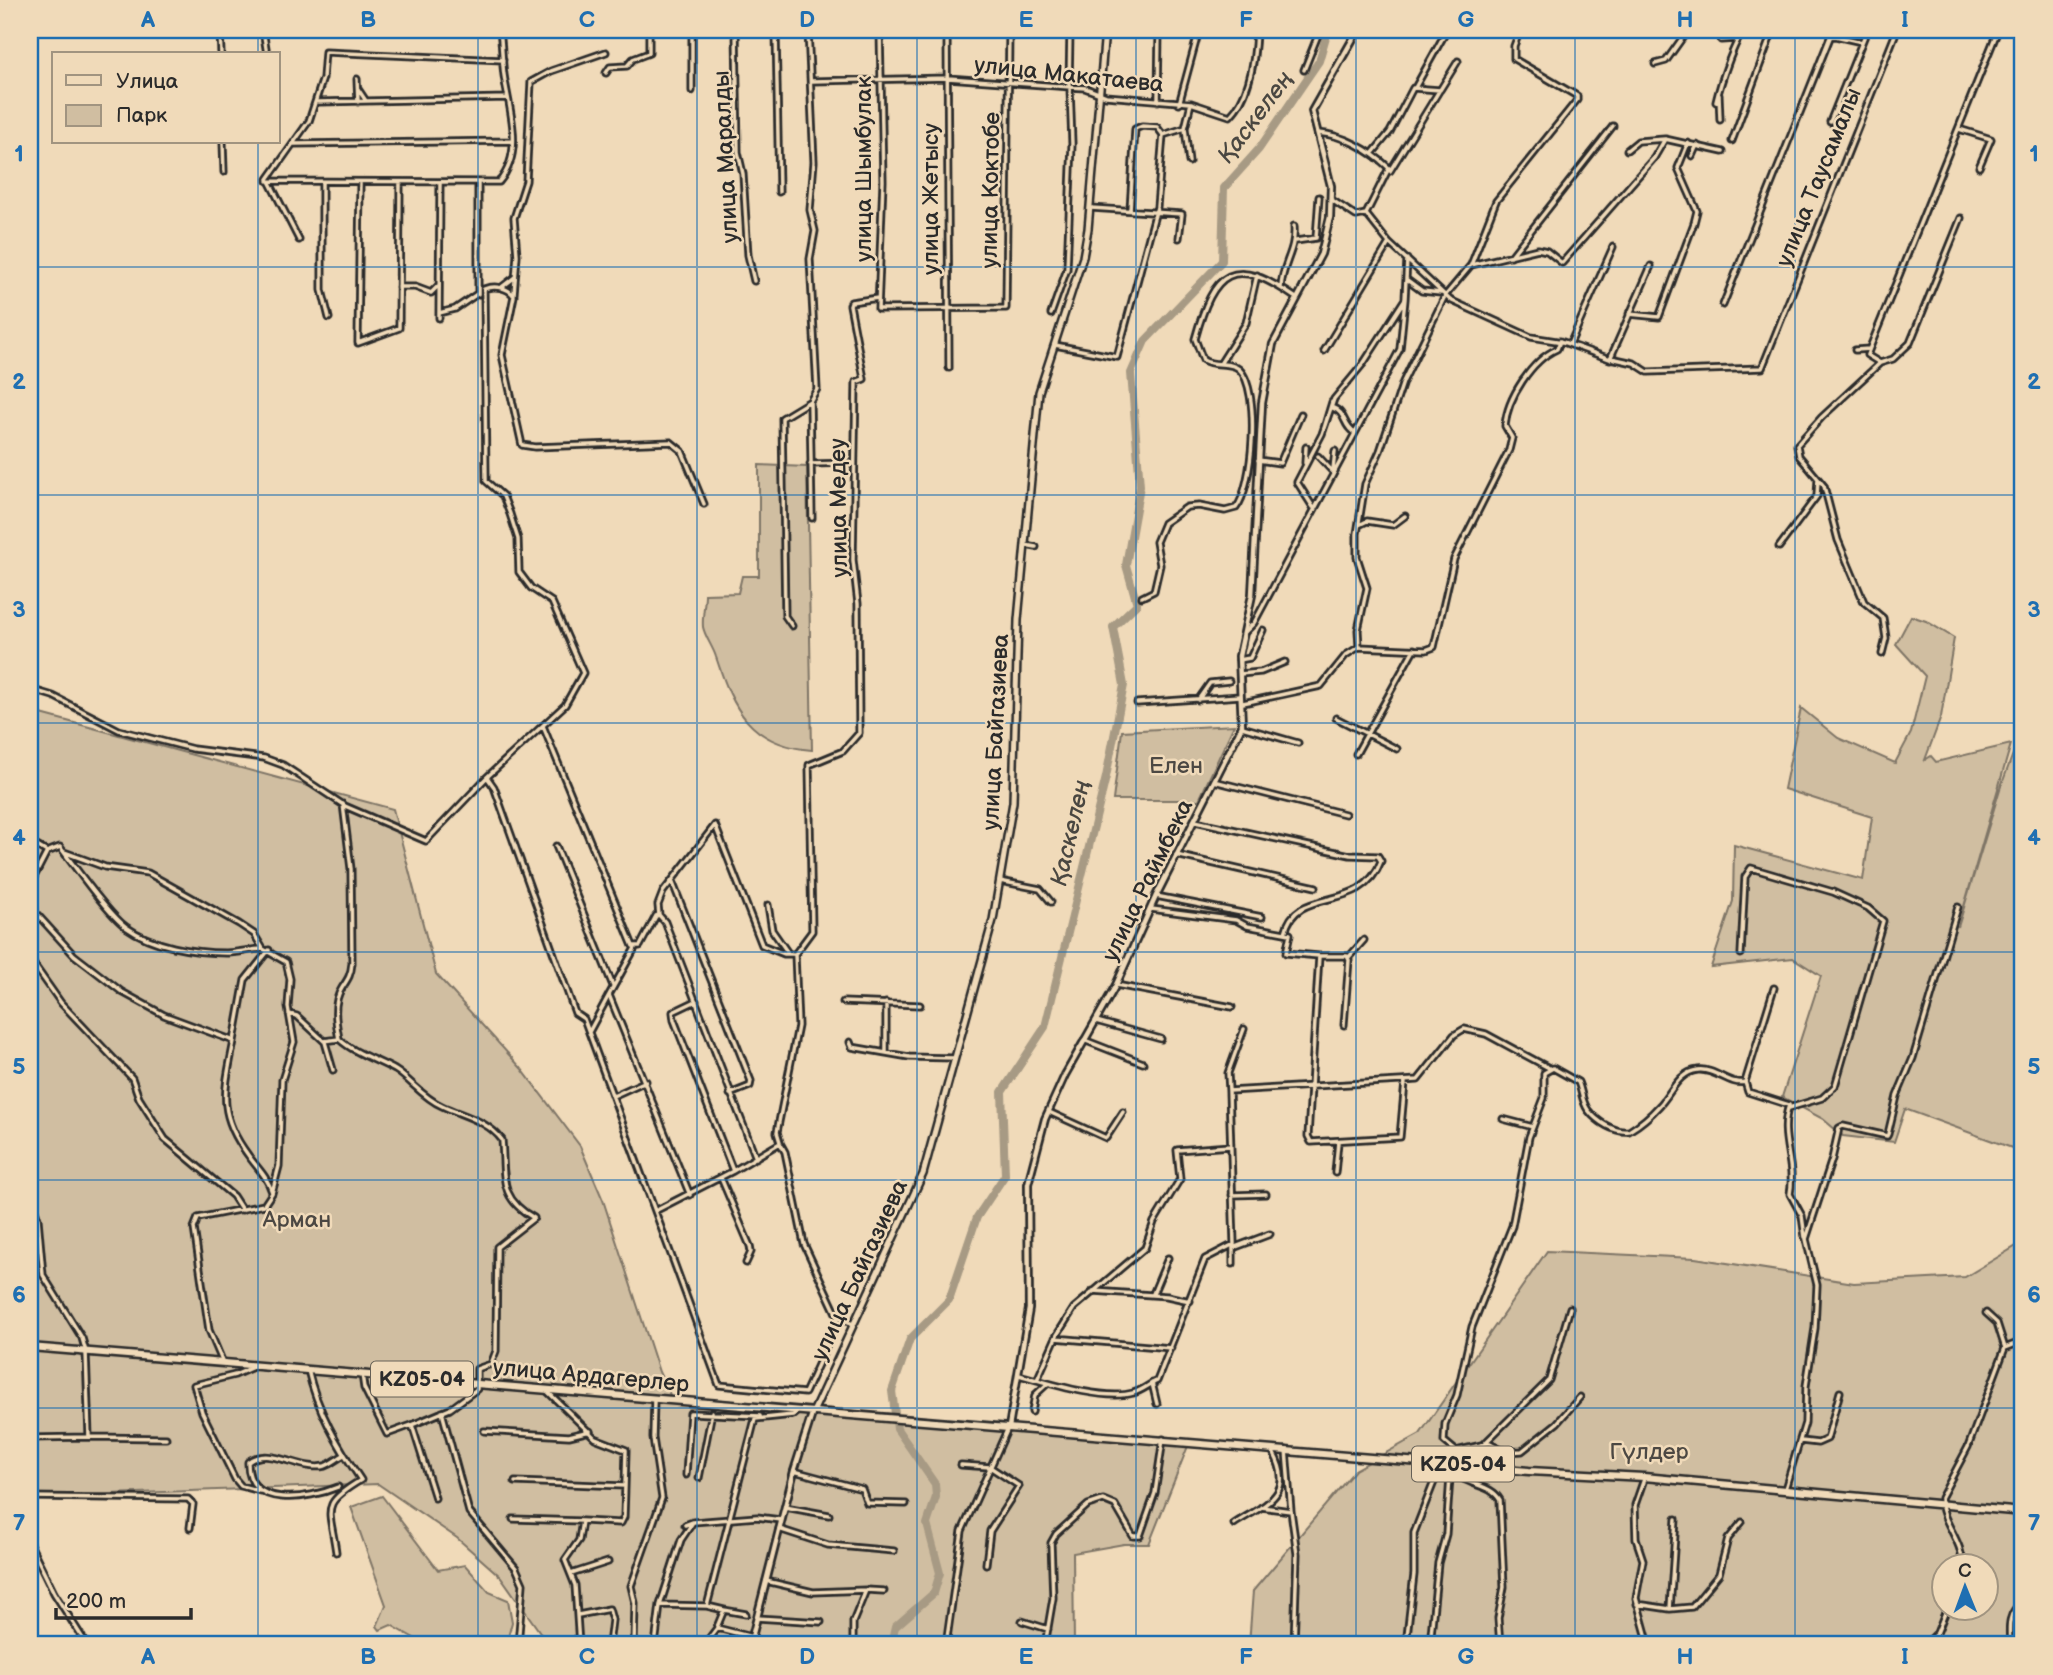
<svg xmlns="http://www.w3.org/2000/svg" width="2053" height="1675" font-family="'Balsamiq Sans',sans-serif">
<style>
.green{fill:#d0bea1;stroke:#7e7466;stroke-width:2;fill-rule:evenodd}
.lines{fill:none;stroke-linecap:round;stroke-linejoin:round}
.river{stroke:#a79a84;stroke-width:8}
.minor-casing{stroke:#2b2b2b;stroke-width:9}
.tertiary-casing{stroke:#2b2b2b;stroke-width:10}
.secondary-casing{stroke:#2b2b2b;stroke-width:10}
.primary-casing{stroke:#2b2b2b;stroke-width:11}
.minor{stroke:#f0dab9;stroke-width:3.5}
.tertiary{stroke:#f0dab9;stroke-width:4.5}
.secondary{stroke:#f0dab9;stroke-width:5}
.primary{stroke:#f0dab9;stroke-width:6}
.grid{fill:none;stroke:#1f6fb2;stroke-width:2;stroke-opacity:0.55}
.labels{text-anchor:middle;stroke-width:5;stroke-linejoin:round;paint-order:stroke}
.shield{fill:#f0dab9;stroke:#666056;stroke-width:2}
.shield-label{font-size:21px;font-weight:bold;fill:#2b2b2b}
.street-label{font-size:23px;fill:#2b2b2b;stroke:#f0dab9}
.park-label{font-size:23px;fill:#4c4843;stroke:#f0dab9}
.water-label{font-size:24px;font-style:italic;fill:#4a4741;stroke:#f0dab9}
.neatline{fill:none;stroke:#1f6fb2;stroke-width:2.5}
.grid-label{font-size:23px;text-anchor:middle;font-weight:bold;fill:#1f6fb2}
</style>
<rect width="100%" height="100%" fill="#f0dab9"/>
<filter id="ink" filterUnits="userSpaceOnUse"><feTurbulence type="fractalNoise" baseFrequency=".0143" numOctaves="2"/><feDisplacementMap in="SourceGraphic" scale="14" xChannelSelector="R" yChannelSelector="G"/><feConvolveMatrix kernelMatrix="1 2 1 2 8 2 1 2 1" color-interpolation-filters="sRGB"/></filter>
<g filter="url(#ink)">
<path class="green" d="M759,465l48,2 5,283c-62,-5 -79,-41 -96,-93 -3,-10 -11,-20 -13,-30 -1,-10 2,-23 2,-33l33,-1 4,-17h17z
M1911,616l15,5 28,17 -13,79 -16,43 6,-4 5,6 75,-18 -53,183 42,-138 23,-62v425l-118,-43 -11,33 -51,-6 -20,-17 -41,-22 39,-121 -28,-18 -82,9 22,-66 1,-56 129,35 9,-63 -88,-28 17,-81 37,30 57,25 16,-30 14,-57 -29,-32z
M30,711l363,98 43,165 85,94 59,78 23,54 56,172 13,27 518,42 -41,103h-25l-51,9 1,92h-525l-48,-68 -44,-39 -79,-54 -348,13z
M1234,725l-35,75h-86l9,-69z
M2023,1242v403h-774l4,-54 102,-121 65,-36 127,-183 148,7 159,25 111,-6zM1944,1566h42v42h-42z
M382,1496l56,74 27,-5 24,27 19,8 4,22 -6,23h-86l-1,-4 -28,-16 -11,5 -3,-4 9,-21 -35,-98z"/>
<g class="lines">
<path class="river" d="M891,1645l4,-18 39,-34 6,-20 -13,-49 9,-27 -1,-13 -38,-55 -5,-38 18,-52 39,-39 28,-83 28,-42 -3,-83 43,-65 61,-250 18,-92 -11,-58 24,-23 -11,-39 14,-79 -9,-113 14,-32 77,-80 2,-73 35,-39 60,-88 9,-31"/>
<g class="minor-casing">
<path id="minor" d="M220,30l1,24
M263,30l4,24
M692,30v61
M736,30l2,122 5,22 5,81 6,26
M776,30l3,162
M808,30l6,132 -4,48 5,21 -5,28 7,130 -7,12 2,117
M880,30l3,151 -5,128 128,-1 3,-278
M947,30l2,338
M1520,30l-6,16v13l63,37v4l-81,101 -25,64 67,-16 9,2 15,12 92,-105 11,-19 58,13
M1831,35l31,7
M1721,40l15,-1
M1655,64l11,-3 22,-31
M1304,70l16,-40
M606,73l4,-6 17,-1 6,-7 16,-6v-23
M357,79l1,23
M812,81l136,-3 137,10 21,8 85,7 39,13c21,-21 25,-58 26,-86
M1416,86l31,-56
M1069,87l1,-57
M358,89l8,12
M1719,95l1,25
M1158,101l1,-71
M318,102l190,-4
M1716,102c4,-17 18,-62 29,-72
M1179,104l20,-74
M1830,122l37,-92
M1959,129l32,10 -12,28
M1318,133c26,2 52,17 71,35l-23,46 23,29 61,57 81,37 32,5 47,17 41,-93
M1163,135l22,-7
M1732,141l41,-111
M223,142l1,30
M293,144l220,-3
M1627,150l11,-9 27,-2
M1372,154l18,-22 23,-44 27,2 18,-29
M1692,156l5,-11
M1189,162l-4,-34 6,-25
M1390,171l49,-80
M268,181l231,1c26,-31 10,-72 5,-107 -2,-15 -2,-30 -4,-45
M322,183v107l7,28
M360,183l-2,160 41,-15 1,-146
M1332,200l24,16 10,-2
M1091,208l91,6 -3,24
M1130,210l5,-81 7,-3 15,1 6,8
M299,240l-31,-61 41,-58 14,-43 2,-26 178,8
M1296,241l20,-3 3,-41
M1511,256l102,-130
M1407,280l15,11 19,2
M399,287h16l16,6 7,-7
M502,287l13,-10
M1281,288c1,-25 15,-36 13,-62
M478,294v-112
M514,294l3,-39 -3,-37 12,-37 5,-99 20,-11 55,-19
M1723,305l110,-275
M439,313l16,-4 22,-15
M1051,314l16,-45 5,-125 -2,-56
M1629,314l30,3 35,-94 3,-12 -19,-43 10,-25
M439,318l1,-136
M1570,344l43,-97
M1055,345l62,12 40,-150 6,-72
M1855,350l14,-1
M1324,351l65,-108
M1611,358l23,5 14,9 114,-4 135,-338
M1880,363l13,-4 17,-16 51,-125
M1220,364l26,-41 11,-48
M1333,408c13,4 10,19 22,25
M1325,425l7,-23
M1318,456l15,16
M1258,460l22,3 21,-49
M1305,463l1,-16
M810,464l43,-1
M1333,470l2,-19
M1313,507l-16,-25 25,-48 12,-35 29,-35 42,-65 2,-40
M1359,525l8,-4 26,4 12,-9
M1025,545l11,2
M1779,547l38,-51 1,-17
M1142,597l12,-6 6,-26 -4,-23 8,-19 23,-16 12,-1 26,5 11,-3c17,-20 25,-119 3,-139 -9,-8 -25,-2 -36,-9l-8,-21c19,-69 38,-85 101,-41
M792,626l-7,-10 -3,-198 28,-17
M1245,632l9,-9 146,-274 5,-50
M1359,647l-1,-17 9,-42 -10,-31v-23l8,-50 15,-33 23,-69 42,-86 26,-31
M1882,654l4,-16 -3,-20 -19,-16 -26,-62 -14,-54 -25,-30 -2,-11 25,-28 58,-54 -13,-8 131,-325
M1239,660l11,-2 13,-28
M1240,674l21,-2 24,-10
M30,689l23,7 66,34 74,19 71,9 19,7 62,41 81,35 61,-64 7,10 81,226 9,6 71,192 78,-40 47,-28 5,9 19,92 33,71v8l-32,70 -86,-8 -64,-174
M1198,700l12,-17 19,-2
M1137,703l103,-7
M1243,703l78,-17 25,-31 13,-8 67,3 8,-3 20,-88 55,-109 3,-12 -7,-12c2,-28 27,-66 52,-77l3,-8
M1336,718l61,31
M543,726l90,220h7l16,-30 3,-1 6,7 91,236
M1242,727l56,16
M1356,754l58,-105
M487,777l78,-72 18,-32 -31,-71 -21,-14 -12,-16 -1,-33 -8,-25 -7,-18 -17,-15 -2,-192c10,-4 24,-2 30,7l-12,59 20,90 13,2 136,-5 11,9 22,53
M1214,781l131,33
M343,804l8,65 1,94c-1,12 -4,16 -10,25 -10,15 -6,35 -3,51 15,14 38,21 56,31 15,9 27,27 47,36 21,10 45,14 60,34 3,36 -4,58 32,78l-37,29 -1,104 -5,13 -14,5v20l-27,20 -38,16 23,73
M1195,821l155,34 28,1 3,5c-20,55 -85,22 -96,72
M30,842l17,10 13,-5c15,20 48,67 66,80 26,19 68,26 100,26 12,0 25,-4 37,-4
M556,846l57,140
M47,852l-15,29 3,31 39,43 48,37 42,23 70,26 11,-61 24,-30
M64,852l41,15 43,6 91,51 15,10 9,15 23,13 4,17 -2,28 6,35 -12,38 -3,86 -7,27 -8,12 -66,13 -4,10 15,102 14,33
M1176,855l140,32
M672,881l79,200 -1,5 -20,8
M1000,881l40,8 11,13
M1156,896l106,21
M768,905l4,25 16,23
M1151,909l85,11 11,6 43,8 -4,19 33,3 -11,180 3,6 89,-5 5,-55
M659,915l-1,-10 5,-13 52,-67 47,120 22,9h11
M1741,954l4,-77 6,-9 82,24 35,16 15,13 -48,165 -13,12 -33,10
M1319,956h28l2,4 -5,65
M1348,958l16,-18
M30,959l31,44 71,75 7,20 26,41 68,57 9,14
M1116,985l116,22
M609,995l26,-47
M696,1001l-23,11 1,8 59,151
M843,1002l77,3
M289,1014l8,2 28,26 8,28
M1096,1021l65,18
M589,1032l20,-37 81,200
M1084,1040l59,23
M234,1041c-9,48 -18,71 14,114 9,13 19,21 24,37
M324,1041l15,-2
M850,1042l2,5 57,10 45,1
M886,1053v-50
M1745,1082l3,10 41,13c-11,32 7,57 1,89l12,22 3,21
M1229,1091l-1,-18 16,-44
M613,1096l33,-15
M1049,1112l57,26 17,-26
M1503,1119l30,8
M780,1142l-3,-10 21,-106 -3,-72 17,-23 -3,-166 34,-14 16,-18 -1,-129 -5,-44 3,-178 8,-3 -14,-74 1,-3 27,-4
M1335,1173l3,-31
M721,1178l29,68 1,6 -5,11
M30,1194l8,25 5,56 39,63 4,14 3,85 77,1
M1232,1195l34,-1
M1233,1264v-16l37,-14
M1093,1291l74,5 23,5
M1153,1294l15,-36
M837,1317l16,7
M1055,1338l116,10
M2005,1348l18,-7
M253,1367l-18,8 -41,10 8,27 33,67 6,7 19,5
M308,1370c9,40 30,76 53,110 -42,25 -31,28 -25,72
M362,1374l2,14 23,46 25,-9
M1019,1375c29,8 85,26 114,18 9,-2 16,-9 24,-12l48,-122 29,-15 -5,-153 189,-11 36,-45 10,-6 22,5 63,34
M1037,1380l20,-45 17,-27 71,-60 9,-26 26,-43 -3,-29 53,-4
M1152,1383l5,21
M1580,1397l-23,26 -35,28 -15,1 -17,-9 -34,8 -12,-10 1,-17 12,-29 15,-68 40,-101 17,-89 15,-39v-25l9,-5 25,14c4,9 4,20 10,28 9,12 27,23 41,21 10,-6 22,-16 30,-25 12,-12 19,-34 39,-36 17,-2 32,16 47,12l29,-94
M442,1412l27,100 47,56 7,16 -5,61
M1032,1412l3,-17 12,-11
M484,1431l85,5 21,-5
M30,1438l59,-1
M1801,1441l17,2 9,-4 13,-47
M1486,1442l63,-62 21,-72
M1286,1450l5,61
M961,1465l29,2 29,19 -29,45 -4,33
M1451,1465c10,23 38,16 49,35l4,87 -6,31 2,27
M794,1471l68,18 5,14 39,1
M686,1475l4,-62 70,3
M699,1478l13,-66
M1644,1479l-9,26 1,34 7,21 -7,38 13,47
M515,1482l110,4 1,-36 -31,-12 -49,-48
M338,1487c-29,12 -91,23 -90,-25 22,-17 52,10 77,4 6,-2 13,-8 19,-11
M1785,1489l20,-66 1,-37 9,-58 2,-43 -11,-46 26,-80 7,-31 4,-2 44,10 1,-2 9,-38 16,-38 45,-151
M30,1497l158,2 5,5 -3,24
M785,1507l44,8
M1261,1507l30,4 6,43 -3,91
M513,1519l69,2 -3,19 -14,20 10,25 4,60
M582,1521l39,2 3,-6 1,-31
M1234,1524c31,-20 63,-29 39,-72
M685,1525l8,-3
M779,1529l49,16 66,6
M30,1544l24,49 33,52
M1962,1566c2,-25 -21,-43 -21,-68l27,-51 37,-99 -8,-25 -11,-10
M571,1574l37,-12
M766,1581l47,11 53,-2 -13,32v23
M866,1590l18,1
M1637,1604l33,5 22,-2 27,-33 9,-35 14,-17
M660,1605l21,-65 12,-18 64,-5 24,3
M707,1606l17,4 -7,17
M1670,1609l6,-90
M724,1610l22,4
M578,1615l31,-6 3,11 -3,25
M757,1618l64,4
M1022,1621l26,8
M634,1645l1,-42 -4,-17 31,-88 -9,-60 1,-38
M655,1645l5,-40 47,1 48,-187 38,-4 6,-5
M704,1645l13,-17 35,9
M946,1645l16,-114 46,-103
M1045,1645l8,-47 -2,-55 5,-9 32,-29 15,-5 12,5 18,31h7l15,-43 8,-54
M1406,1645l8,-71v-41l27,-69
M1430,1645l8,-82 8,-29 5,-71 5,-12
M1925,1645l12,-12 10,-25
M2010,1645c-1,-17 -3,-33 13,-43"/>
</g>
<g class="tertiary-casing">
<path id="tertiary" d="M1009,1427l20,-118 -1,-125 17,-65 20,-44 51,-90 40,-89 86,-170 -3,-70 13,-61 10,-192 11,-59 48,-90 9,-37 1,-31 -19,-75 46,-81
M750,1645l44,-174 19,-60"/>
</g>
<g class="secondary-casing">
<path id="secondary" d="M814,1410l109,-236 70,-254 20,-118 5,-182 21,-228 44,-135 5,-28 17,-199"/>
</g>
<g class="primary-casing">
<path id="primary" d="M30,1347l1499,124 115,6 379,35"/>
</g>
<use href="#minor" class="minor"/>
<use href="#tertiary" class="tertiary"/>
<use href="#secondary" class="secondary"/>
<use href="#primary" class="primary"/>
</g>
</g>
<path class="grid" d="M258,30v24M478,30v1615M697,30v1615M917,30v1615M1136,30v1615M1356,30v1615M1575,30v1615M1795,30v1615M258,142v1503M30,267h1993M30,495h1993M30,723h1993M30,952h1993M30,1180h1993M30,1408h1993"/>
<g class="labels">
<g class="shield">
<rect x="371" y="1361.5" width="102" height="35" rx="5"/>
<rect x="1412" y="1446.5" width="102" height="35" rx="5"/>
</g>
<g class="shield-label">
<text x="422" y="1386">KZ05-04</text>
<text x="1463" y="1471">KZ05-04</text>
</g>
<g class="street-label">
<text transform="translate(1069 74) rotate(6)" y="8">улица Макатаева</text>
<text transform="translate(725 157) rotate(-93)" y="8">улица Маралды</text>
<text transform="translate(863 169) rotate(-90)" y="8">улица Шымбулак</text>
<text transform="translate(1818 177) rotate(-68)" y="8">улица Таусамалы</text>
<text transform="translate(990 190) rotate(-89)" y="8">улица Коктобе</text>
<text transform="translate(930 199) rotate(-90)" y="8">улица Жетысу</text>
<text transform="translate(838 508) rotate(-91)" y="8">улица Медеу</text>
<text transform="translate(995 732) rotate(-87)" y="8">улица Байгазиева</text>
<text transform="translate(1147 880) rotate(-64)" y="8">улица Раймбека</text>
<text transform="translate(859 1270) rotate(-65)" y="8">улица Байгазиева</text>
<text transform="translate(591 1375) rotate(5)" y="8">улица Ардагерлер</text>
</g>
<g class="park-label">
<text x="1176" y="773">Елен</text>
<text x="297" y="1227">Арман</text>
<text x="1649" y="1459">Гүлдер</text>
</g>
<g class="water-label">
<text transform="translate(1255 117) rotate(-53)" y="8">Қаскелең</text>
<text transform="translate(1070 833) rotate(-77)" y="8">Қаскелең</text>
</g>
</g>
<rect width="2053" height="1675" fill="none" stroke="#f0dab9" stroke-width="77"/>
<rect x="52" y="52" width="228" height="91" fill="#f0dab9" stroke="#a19480" stroke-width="2"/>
<rect x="66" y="75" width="35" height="10" fill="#f0dab9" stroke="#a19480" stroke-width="2"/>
<text x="116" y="88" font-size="21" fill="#2b2b2b">Улица</text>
<rect x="66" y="105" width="35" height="21" fill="#d0bea1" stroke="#a19480" stroke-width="2"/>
<text x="116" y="122" font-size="21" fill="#2b2b2b">Парк</text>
<g transform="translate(1965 1587) rotate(359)"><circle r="33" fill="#f0dab9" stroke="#a19480" stroke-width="2"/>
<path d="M0-5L12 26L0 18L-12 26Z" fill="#1f6fb2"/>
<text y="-10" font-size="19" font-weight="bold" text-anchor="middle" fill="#2b2b2b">С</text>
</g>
<path d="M56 1608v10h135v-10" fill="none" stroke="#2b2b2b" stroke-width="3.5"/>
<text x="66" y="1608" font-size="21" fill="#2b2b2b" stroke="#f0dab9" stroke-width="5" paint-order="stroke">200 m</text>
<rect x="38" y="38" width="1976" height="1598" class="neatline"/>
<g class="grid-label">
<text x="148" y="27">A</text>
<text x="368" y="27">B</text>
<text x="587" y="27">C</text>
<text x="807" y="27">D</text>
<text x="1026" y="27">E</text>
<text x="1246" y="27">F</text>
<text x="1466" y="27">G</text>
<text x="1685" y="27">H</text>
<text x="1905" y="27">I</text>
<text x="19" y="161">1</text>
<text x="2034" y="161">1</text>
<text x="19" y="389">2</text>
<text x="2034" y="389">2</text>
<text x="19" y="617">3</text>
<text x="2034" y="617">3</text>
<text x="19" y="845">4</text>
<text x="2034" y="845">4</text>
<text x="19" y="1074">5</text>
<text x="2034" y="1074">5</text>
<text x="19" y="1302">6</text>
<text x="2034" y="1302">6</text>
<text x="19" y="1530">7</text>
<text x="2034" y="1530">7</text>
<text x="148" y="1664">A</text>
<text x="368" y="1664">B</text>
<text x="587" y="1664">C</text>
<text x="807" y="1664">D</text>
<text x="1026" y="1664">E</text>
<text x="1246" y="1664">F</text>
<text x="1466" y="1664">G</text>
<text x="1685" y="1664">H</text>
<text x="1905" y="1664">I</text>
</g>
</svg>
